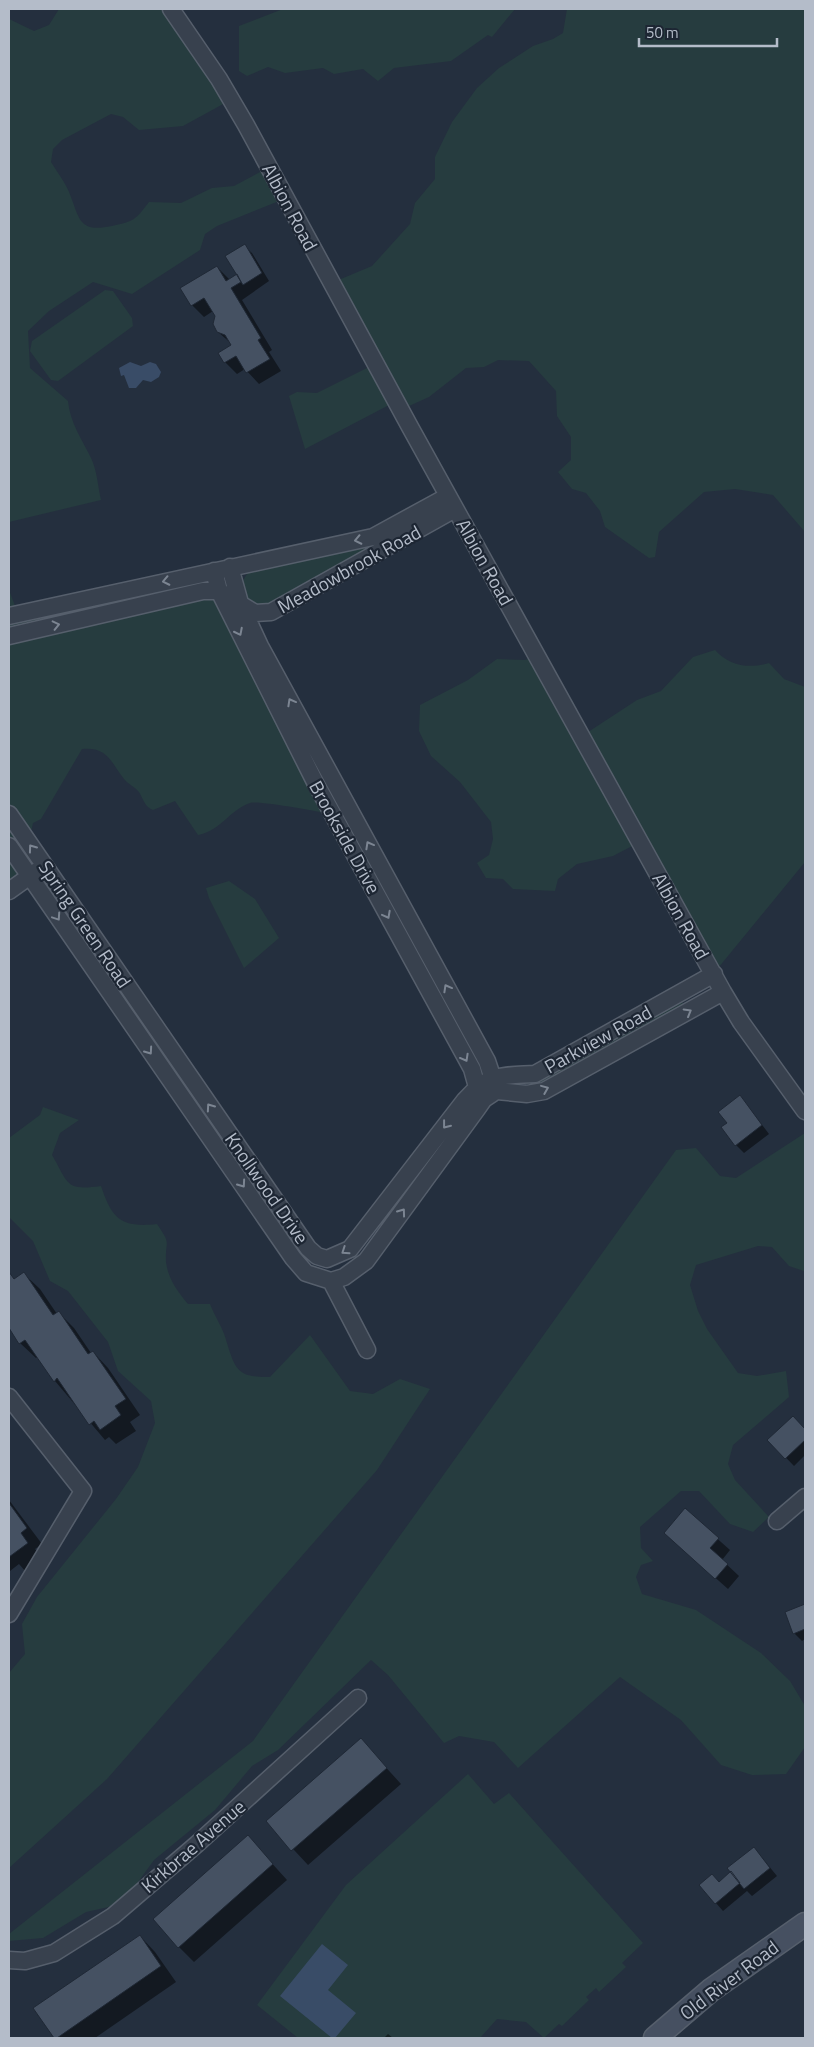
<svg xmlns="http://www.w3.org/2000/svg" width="814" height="2047" font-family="'Titillium Web',sans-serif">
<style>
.green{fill:#263c3f}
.water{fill:#394c67}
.shadow{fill:#0007}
.building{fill:#455162;stroke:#1f2835}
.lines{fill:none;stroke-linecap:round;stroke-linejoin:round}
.minor-casing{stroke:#565f6c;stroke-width:19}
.secondary-casing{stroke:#565f6c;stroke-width:25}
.minor{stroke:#38414e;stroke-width:16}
.secondary{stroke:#465061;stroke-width:22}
.oneway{stroke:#7c8592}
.labels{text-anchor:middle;stroke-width:4.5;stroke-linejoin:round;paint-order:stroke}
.street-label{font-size:19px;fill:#b4bcc9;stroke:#1d2633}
</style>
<rect width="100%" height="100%" fill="#242f3e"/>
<path class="green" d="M59,9h107l59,94 -42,23 -44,4 -16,-13 -12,-3 -49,26 -9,9 -2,13c6,10 14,20 18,30 11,27 9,41 43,34 23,-5 23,-6 37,-24l32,1 31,-15 22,-2 28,-15 17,30 -62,25 -12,8 -5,16 -68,44 -39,-12 -44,29 -21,20 2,37 38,33c2,22 14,38 23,57 6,12 7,29 10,42l-92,22v-503l25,12 15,-6z
M283,9h232l-23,28 -4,-2 -37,26 -57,7 -16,13 -15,-12 -29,5 -11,-6 -38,5 -17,-6 -21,9 -8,-5v-45z
M567,9h238v523l-32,-37 -38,-6 -31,3 -45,40 -4,25 -6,1 -44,-31 -5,-16 -14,-18 -14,-4 -14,-17 13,-12v-23l-14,-21 -1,-25 -27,-30 -31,-1 -14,7 -18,1 -37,29 -31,14 -7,-7 -86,45 -16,-53 8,-4 20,1 52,-26 -40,-83 43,-18 38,-42 5,-21 20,-24v-22l17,-35 25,-34 22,-20 34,-22 20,-7 10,-6z
M105,290l8,1 19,27 1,8 -75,55 -7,-1 -21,-29 2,-10z
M410,535l-139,77 -21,-3c-7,-17 -13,-27 2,-40z
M220,572l177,325 -15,8 -50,-91c-13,-2 -74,-14 -82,-11 -22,8 -28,27 -52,32l-23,-34 -22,9c-9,-4 -9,-10 -14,-18 -4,-5 -11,-8 -15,-13 -14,-18 -16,-32 -42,-30l-41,70 -8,4 -4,19 14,30 -34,21v-303l11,29z
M715,650c14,16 34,19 54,13l15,16 21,8v175l-91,111 -76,-130 -25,13 -36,8 -19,15 -3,12 -42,-2 -10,-10 -17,-1 -9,-15 12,-8 4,-16 -2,-17 -31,-40 -29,-26 -12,-25 1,-26 48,-25 29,-21 28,1 8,-3 49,79 55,-36 24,-9 32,-34z
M229,881l26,18 24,39 -35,30 -35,-70 -3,-10z
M678,995l10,17 -144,79 -9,-17z
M43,1107l36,13 -19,13 -8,22c17,29 13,36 49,31 11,33 20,42 56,38 15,22 8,15 9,38 2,17 12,30 22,42h22c5,13 13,24 16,36 9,28 10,38 44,37l40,-42 40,56 23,3 27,-15 30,10 -53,81 -270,309 -98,89v-195l16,-19 -3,-30 15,-27 79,-98 22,-32 17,-44 -4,-22 -33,-30 -10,-29 -40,-51 -18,-10 -17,-40 -24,-24v-79l31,-23z
M805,1133l-1,138 -15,-5 -17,-19 -14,-1 -62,19 -6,20 8,26 9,18 31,44 19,3 29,-5 3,26 -56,48 -5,19 7,16 34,37 -16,15 -23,-8 -31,-33h-18l-41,36 1,21 12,13 -12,4 -5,12 6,17 54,16 65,43 29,28 15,25v41l-19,27 -34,1 -31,-10 -40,-45 -61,-43 -102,91 -24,-26 -35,-6 -15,7 -56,-68 -17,-15 -93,90 -26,16 -37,44 -61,50 -32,44 -36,8 -43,26 -34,3v-7l244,-193 423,-591 20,-2 24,28 16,2z
M468,1774l26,30 15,-11 134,150 -21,20 4,4 -27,25 -3,-4 -10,9 3,3 -27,26 -3,-2 -15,14 -18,-16 -29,-3 -17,19h-182l-41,-33 89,-120z"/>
<path class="water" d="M130,362l11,4 9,-4 6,2 5,8 -2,5 -8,5 -8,-2 -7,8h-7l-5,-13 -3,1 -2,-8z
M322,1944l26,21 -20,25 28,23 -21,25h-3l-52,-42z"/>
<path class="shadow" d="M244,246l8,7 17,28 -27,19 30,50 -3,2 12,19 -22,13 -14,-15 -8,5 -12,-12 -5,-9 13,-8 -15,-13 -1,-16 -4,-5 -9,6 -12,-12 25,-38 13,13 8,-5z
M747,1105l22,29 -25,19 -8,-8z
M9,1274l6,6 9,-6 16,15 17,25 2,-1 15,15 17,25 2,-1 15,16 32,47 -10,7 6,9 -20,13 -7,-7 -4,3 -50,-59 -17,-24 -2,1 -16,-15 -11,-17z
M793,1418l12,12v25l-11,11 -25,-26z
M9,1500l33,44 -7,5 8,10 -17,13 -7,-8 -9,7 -1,-2z
M685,1510l45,40 -8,10 17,16 -11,13 -63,-56z
M805,1606v33l-3,2 -8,-8 -7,-20z
M361,1740l40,44 -93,81 -41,-44z
M248,1837l39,43 -93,82 -15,-15z
M754,1848l23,28 -25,20 -5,-5 -24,20 -22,-25 18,-3z
M140,1936l15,16 21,30 -81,56h-40l-20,-30z
M388,2034l5,4h-9z"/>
<path class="building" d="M245,244l17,29 -19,12 -18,-29z
M217,266l9,15 11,-7 4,8 -10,6 30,50 -3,2 12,19 -24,14 -10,-17 -12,7 -6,-10 13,-8 -6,-10 -8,-3 -4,-8 2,-8 -11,-18 -13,8 -11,-18z
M740,1095l22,30 -27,21 -14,-19 6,-4 -9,-11z
M9,1272l5,7 10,-7 29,43 6,-4 29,43 5,-3 33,48 -11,7 6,9 -21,15 -6,-9 -5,4 -32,-47 -3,4 -29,-42 -6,4 -10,-16z
M793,1416l12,13v11l-20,19 -18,-19z
M9,1503l18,25 -6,5 7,10 -19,14z
M685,1508l34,30 -9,10 18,16 -13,15 -51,-46z
M805,1604v25l-12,5 -8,-22z
M361,1738l26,30 -96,83 -25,-30z
M248,1835l25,29 -95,84 -25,-29z
M754,1847l16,21 -26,21 -17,-21z
M731,1871l9,12 -25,21 -16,-19 13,-11 7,8z
M140,1935l21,31 -104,72h-3l-21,-30z"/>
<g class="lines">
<g class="minor-casing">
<path id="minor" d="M171,9l48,70 27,46 164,302 313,565 18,30 64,89
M230,567l10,36 20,43 227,415 10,30
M214,571l5,20 96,191 157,287 5,18 7,12
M9,616l364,-79 75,-41
M9,636l194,-45h16l36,22 16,-1 184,-103
M9,814l299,434 9,8 10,3 23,-10 115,-149c24,-27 36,-24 70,-26l179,-100
M9,846l284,412 13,15 25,8
M9,891l28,-20
M497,1091l30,3 17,-3 179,-99
M331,1281l13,-4 22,-16 111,-152 7,-10 9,-6
M331,1281l36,69
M9,1397l74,94 -74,123
M777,1521l28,-24
M9,1960l16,1 29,-8 59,-37 84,-72 161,-146"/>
</g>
<g class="secondary-casing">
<path id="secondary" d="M655,2038l56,-48 94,-66"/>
</g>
<use href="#minor" class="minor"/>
<use href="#secondary" class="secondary"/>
</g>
<defs><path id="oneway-chevron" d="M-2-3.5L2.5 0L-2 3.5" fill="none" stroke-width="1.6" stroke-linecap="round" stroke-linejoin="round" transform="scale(1.25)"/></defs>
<g class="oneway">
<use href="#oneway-chevron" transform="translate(358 540) rotate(168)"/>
<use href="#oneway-chevron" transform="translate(166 581) rotate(168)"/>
<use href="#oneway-chevron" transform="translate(56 625) rotate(-13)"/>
<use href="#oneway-chevron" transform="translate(239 632) rotate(63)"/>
<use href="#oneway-chevron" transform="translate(291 702) rotate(-119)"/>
<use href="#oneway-chevron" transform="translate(369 845) rotate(-119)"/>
<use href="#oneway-chevron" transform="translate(32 848) rotate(-126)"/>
<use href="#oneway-chevron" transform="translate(387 915) rotate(62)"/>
<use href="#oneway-chevron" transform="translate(57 917) rotate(56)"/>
<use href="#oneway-chevron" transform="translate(447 988) rotate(-119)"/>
<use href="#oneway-chevron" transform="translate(688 1012) rotate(-30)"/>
<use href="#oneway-chevron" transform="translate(149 1051) rotate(55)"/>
<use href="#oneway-chevron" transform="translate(465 1058) rotate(61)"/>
<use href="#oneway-chevron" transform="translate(545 1089) rotate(-22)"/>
<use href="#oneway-chevron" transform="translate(210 1107) rotate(-125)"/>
<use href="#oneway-chevron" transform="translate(446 1125) rotate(128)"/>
<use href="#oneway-chevron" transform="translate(242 1184) rotate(55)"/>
<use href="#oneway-chevron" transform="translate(402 1212) rotate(-54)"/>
<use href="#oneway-chevron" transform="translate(345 1251) rotate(146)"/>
</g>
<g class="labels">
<g class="street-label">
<text transform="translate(290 207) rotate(62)" y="7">Albion Road</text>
<text transform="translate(485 562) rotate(61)" y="7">Albion Road</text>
<text transform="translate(349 569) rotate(-29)" y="7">Meadowbrook Road</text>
<text transform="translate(345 837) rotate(61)" y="7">Brookside Drive</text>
<text transform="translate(681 916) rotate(61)" y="7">Albion Road</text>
<text transform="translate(85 924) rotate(56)" y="7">Spring Green Road</text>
<text transform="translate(598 1039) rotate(-29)" y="7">Parkview Road</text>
<text transform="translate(267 1188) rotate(55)" y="7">Knollwood Drive</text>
<text transform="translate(193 1846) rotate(-41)" y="7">Kirkbrae Avenue</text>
<text transform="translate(729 1980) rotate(-37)" y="7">Old River Road</text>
</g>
</g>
<rect width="814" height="2047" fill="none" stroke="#b4bcc9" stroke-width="20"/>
<path d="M639 38v8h138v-8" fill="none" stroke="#b4bcc9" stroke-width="2.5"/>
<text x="646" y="38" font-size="15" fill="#b4bcc9" stroke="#1d2633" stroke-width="4" paint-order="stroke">50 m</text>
</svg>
